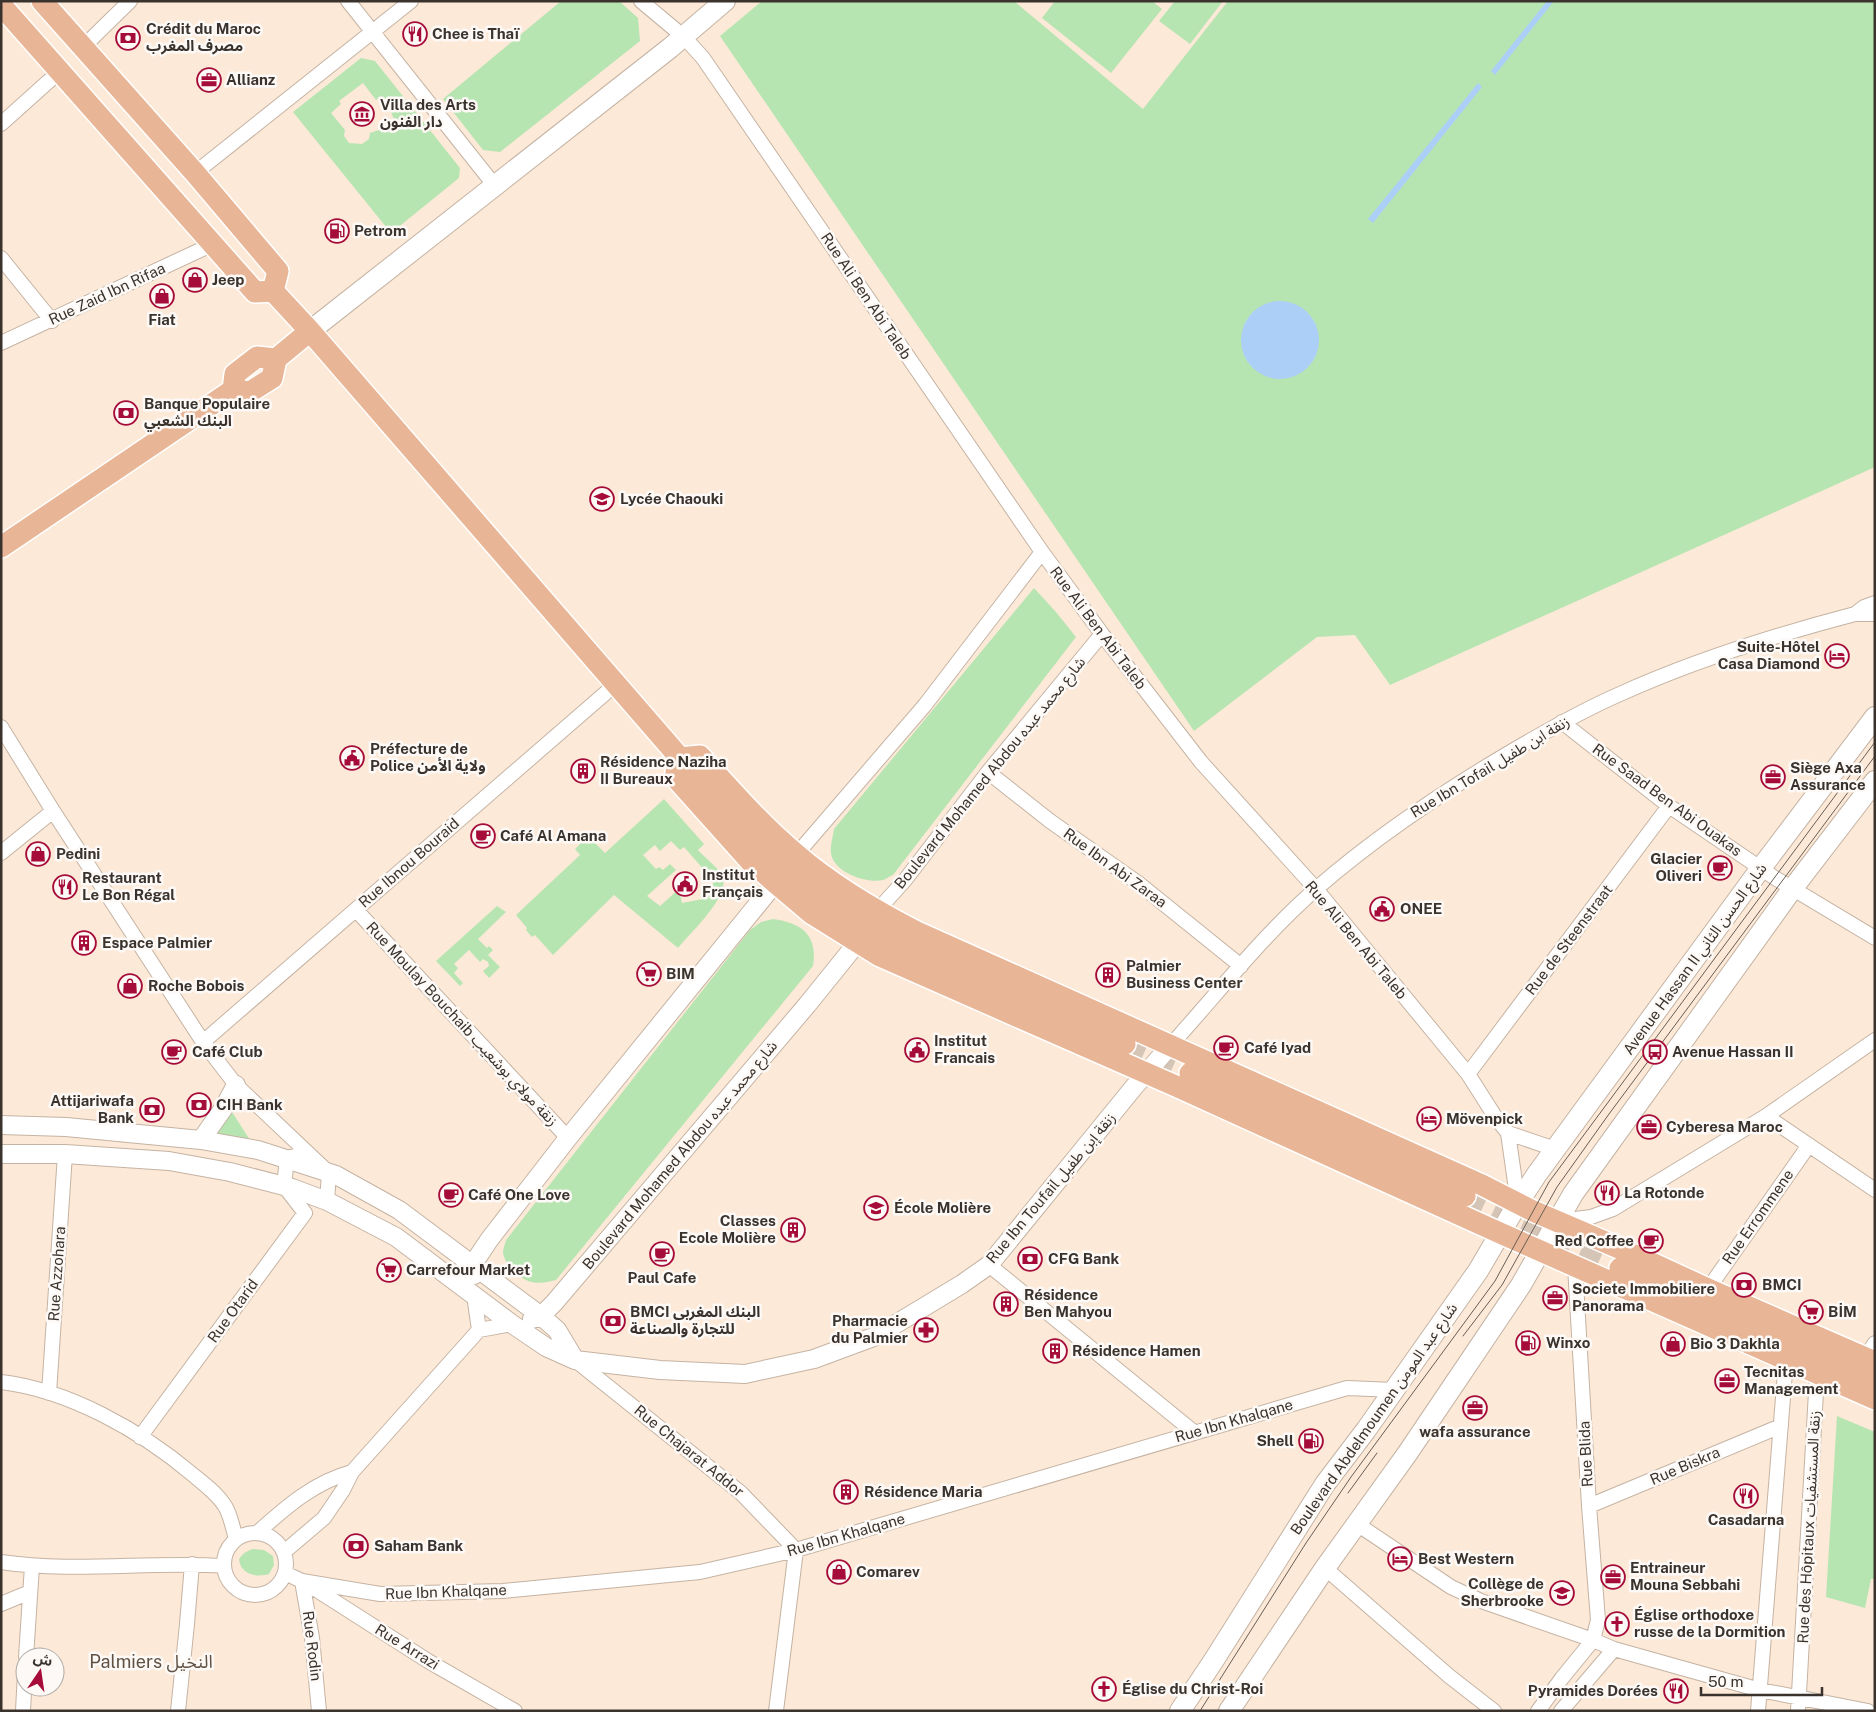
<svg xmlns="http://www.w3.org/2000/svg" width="1876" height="1712" font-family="'Public Sans','Noto Sans Arabic',sans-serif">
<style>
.green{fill:#b7e5b2;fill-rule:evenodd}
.water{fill:#accff7}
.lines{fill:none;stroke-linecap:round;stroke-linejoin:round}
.primary-tunnel{stroke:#d5c5b6;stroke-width:21;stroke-dasharray:21 11;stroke-linecap:butt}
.minor-casing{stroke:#c5b3a3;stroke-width:16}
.tertiary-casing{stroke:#c5b3a3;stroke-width:20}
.secondary-casing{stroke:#c5b3a3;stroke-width:22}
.primary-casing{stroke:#fff;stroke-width:24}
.minor{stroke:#fff;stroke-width:14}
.tertiary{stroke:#fff;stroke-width:18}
.secondary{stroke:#fff;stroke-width:20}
.primary{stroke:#e8b696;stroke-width:21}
.tram{stroke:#685e55;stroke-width:1}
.labels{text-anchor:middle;stroke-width:5;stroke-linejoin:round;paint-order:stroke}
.poi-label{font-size:15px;font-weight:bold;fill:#3a332d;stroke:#fdf9f6;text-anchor:start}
.street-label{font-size:15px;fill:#3a332d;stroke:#fdf9f6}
.quarter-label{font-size:18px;fill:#605143;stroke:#fdf9f6}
</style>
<rect width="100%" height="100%" fill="#fce9d8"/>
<path class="green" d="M561,1h58l19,17 2,23 -140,111 -17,-2 -40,-51z
M762,1h252l129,108 85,-108h647v466l-485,218 -35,-50 -38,2 -123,94 -474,-695z
M1055,1h97l10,8 -51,64 -69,-55z
M1175,1h48l-33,43 -31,-23z
M361,58l14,3 85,107 -1,10 -68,55 -98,-121zM363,83l13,17 4,-3 3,3 4,-1 5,4 1,5 -2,4 3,7 -7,6 -5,-1 -3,6 -9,3 -1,6 -7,5 -13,-1 -5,-7 1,-6 -14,-17 10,-9 -2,-3z
M1034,588l22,24 20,25 -183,238c-3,1 -7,4 -10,5 -17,4 -50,-8 -52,-27 -1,-8 2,-16 3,-24z
M664,799l40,45 -6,6c7,8 20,17 24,26 10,19 -33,58 -44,72l-64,-53 -61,60 -18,-20 -3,2 -6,-7 1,-2 -11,-13 64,-60 -5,-6 13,-13 17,17zM671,841l9,9 4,-3 28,32 2,11 -6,8 -26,5 -3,-14 -19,17 -13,-10 29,-26 -6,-6 -7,6 -4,-3 -3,2 -13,-14 12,-10 5,6z
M497,906l9,6 -28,27 9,9 2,-2 4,4 -5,5 12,12 -11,11 -6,-7 6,-5 -1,-4 -5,-3 -3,3 -11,-12 -15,14 4,4 -4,5 9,10 -3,3 -24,-25z
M773,919c29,4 45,16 40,47l-257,314c-8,2 -15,4 -24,2 -12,-2 -28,-17 -29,-30 0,-3 2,-8 3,-12l244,-310 11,-8z
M231,1112h1l18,28 -35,-5z
M1837,1416l38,16v147h-4l-6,29 -39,-11z
M253,1549l11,1 9,6 1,9 -5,9c-13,4 -29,0 -30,-15 4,-6 8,-8 14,-10z"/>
<path class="water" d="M1547,1h7l-59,74 -4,-4z
M1478,83l4,4 -109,136 -5,-4z
M1241 340a39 39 0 1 1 78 0a39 39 0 1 1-78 0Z"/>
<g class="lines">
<path class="primary-tunnel" d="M1125,1044l65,29
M1465,1196l155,72"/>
<g class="minor-casing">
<path id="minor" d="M348,1l147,185
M641,1l43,36 19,21 339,494 60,82 99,128 115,127 152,185 28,44 12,15 10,70
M83,47l47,-46
M1,124l59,-53
M195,173l216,-172
M1,258l51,63
M1,343l210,-98
M1855,614l9,-7 11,-4
M1562,722l107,84 106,72 100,60
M1,727l52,84 150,231 33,43 93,88 -2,28
M988,772l62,49 88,62 103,83
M1,853l52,-42
M796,855l129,-150 117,-153
M356,910l212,228
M877,911l28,-31 83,-108 114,-138
M203,1042l413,-358
M1170,1046c48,-53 93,-111 147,-158 61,-53 127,-97 197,-138 34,-20 69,-40 106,-56 75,-34 155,-59 235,-80h20
M1468,1074l201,-268
M1766,1116l109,74
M1508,1133l47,16
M1560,1221l31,-4 22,-8 153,-93 109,-76
M989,1265l206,168
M1708,1289l101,-144
M474,1295l5,35
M1865,1358l10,-15
M575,1360l166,133 55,57 -20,161
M1,1382c68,8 140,49 191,92 12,10 25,19 33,32 6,10 8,23 11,33
M49,1393l16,-239
M140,1437l165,-224 -21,-27 3,-28 8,-2
M1589,1506l192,-80
M1357,1524l94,63 30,14 112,39 21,9 146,41 108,21
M224 1564a31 31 0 1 1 62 0a31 31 0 1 1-62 0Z
M257,1533c29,-26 57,-51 95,-61
M284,1552l40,-34 19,-28 9,-18 127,-142 33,-6
M1,1562c74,11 149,-1 223,4
M1325,1568l124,108 45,35
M285,1573l17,8 78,13 123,-3 197,-19 96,-22 551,-162 47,2
M302,1581l10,57 7,73
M309,1585l119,76 87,50
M1,1604l29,-12
M26,1657l6,-91
M23,1711l2,-39
M178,1711l9,-87 5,-60
M1538,1711l24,-33 31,-38 5,-20 -9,-114 -14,-240
M1561,1711l53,-62
M1758,1711l28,-351
M1798,1711l19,-337"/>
</g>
<g class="tertiary-casing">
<path id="tertiary" d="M1,1125l65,2 135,13 57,10 78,25 63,35 142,106 16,14 18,30
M201,1140l22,-31 13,-24
M1,1154h64l104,7 61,11 62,16 35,13 69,36 116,87 34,23 29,13 85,10 85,4 69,-15 62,-23 86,-52 27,-19 145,-178 36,-41
M474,1275l-1,-11 16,-24 79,-102 207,-255
M532,1319l9,-3 13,-13 253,-298 50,-62"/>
</g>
<g class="secondary-casing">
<path id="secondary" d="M310,331l360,-283 55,-47
M1180,1711l34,-51 111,-176 41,-54 112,-159 40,-68 19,-29 224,-306 114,-151
M1229,1711l96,-143 82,-114 114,-169 52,-91 220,-306 82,-107"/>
</g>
<g class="primary-casing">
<path id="primary" d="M42,1l153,172 83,98 -5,20
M1,5l254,287 18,-1
M273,291l37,40 370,427 84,92 67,53 56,35 238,106
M233,390l2,-16 22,-17 19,2
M1,547l232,-157 17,2 22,-14 4,-19 34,-28
M680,758l-5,19 76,85 60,51 69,43 298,131 322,146 375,166
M680,758l20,-2c31,34 61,69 96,98 37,32 78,56 121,78l565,253 51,26 86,37 89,41 167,73
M1190,1073l275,123
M1620,1268l255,114"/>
</g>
<use href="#minor" class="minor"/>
<use href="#tertiary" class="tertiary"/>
<use href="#secondary" class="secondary"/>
<use href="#primary" class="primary"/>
<path class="tram" d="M1463,1336l39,-51 55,-98 52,-73 266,-358
M1348,1493l29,-40
M1200,1711l106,-168 45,-66 144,-196 54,-99 326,-440"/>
</g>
<defs>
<g id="restaurant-ring" transform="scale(1.25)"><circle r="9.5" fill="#fdf9f6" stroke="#a60c39" stroke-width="1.5"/><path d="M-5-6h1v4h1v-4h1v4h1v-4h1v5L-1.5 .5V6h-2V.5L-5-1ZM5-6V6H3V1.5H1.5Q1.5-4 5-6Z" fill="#a60c39"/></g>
<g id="bank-ring" transform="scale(1.25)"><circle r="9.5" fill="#fdf9f6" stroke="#a60c39" stroke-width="1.5"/><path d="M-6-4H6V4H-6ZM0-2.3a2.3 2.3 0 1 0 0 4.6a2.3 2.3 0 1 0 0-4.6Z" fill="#a60c39"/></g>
<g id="office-ring" transform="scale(1.25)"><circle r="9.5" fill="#fdf9f6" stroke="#a60c39" stroke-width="1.5"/><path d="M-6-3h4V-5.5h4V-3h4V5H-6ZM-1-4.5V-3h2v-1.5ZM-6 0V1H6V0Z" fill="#a60c39"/></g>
<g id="museum-ring" transform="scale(1.25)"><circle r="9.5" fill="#fdf9f6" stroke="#a60c39" stroke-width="1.5"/><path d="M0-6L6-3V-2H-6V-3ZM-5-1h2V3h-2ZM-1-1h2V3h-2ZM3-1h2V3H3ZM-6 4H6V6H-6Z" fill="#a60c39"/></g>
<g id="fuel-ring" transform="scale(1.25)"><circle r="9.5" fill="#fdf9f6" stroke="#a60c39" stroke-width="1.5"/><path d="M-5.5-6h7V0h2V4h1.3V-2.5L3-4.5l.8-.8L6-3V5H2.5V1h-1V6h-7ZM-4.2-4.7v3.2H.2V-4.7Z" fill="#a60c39"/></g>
<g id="shop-ring" transform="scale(1.25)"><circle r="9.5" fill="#fdf9f6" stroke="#a60c39" stroke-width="1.5"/><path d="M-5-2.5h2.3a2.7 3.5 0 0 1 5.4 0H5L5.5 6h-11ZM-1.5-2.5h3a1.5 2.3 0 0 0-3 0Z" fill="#a60c39"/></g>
<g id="school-ring" transform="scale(1.25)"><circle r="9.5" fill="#fdf9f6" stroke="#a60c39" stroke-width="1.5"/><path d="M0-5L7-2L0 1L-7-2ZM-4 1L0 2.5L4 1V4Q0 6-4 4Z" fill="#a60c39"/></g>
<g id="hotel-ring" transform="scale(1.25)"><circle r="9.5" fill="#fdf9f6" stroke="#a60c39" stroke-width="1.5"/><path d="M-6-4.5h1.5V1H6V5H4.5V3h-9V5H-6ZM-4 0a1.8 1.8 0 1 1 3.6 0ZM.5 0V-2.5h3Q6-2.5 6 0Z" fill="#a60c39"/></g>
<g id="civic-ring" transform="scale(1.25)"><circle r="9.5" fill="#fdf9f6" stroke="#a60c39" stroke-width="1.5"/><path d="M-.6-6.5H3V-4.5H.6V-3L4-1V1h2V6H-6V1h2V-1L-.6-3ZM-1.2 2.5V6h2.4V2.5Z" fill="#a60c39"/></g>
<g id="building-ring" transform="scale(1.25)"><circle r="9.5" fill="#fdf9f6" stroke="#a60c39" stroke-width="1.5"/><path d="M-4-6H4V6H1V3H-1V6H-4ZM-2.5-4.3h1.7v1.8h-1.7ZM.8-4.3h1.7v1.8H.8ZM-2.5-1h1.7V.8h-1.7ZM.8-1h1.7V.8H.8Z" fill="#a60c39"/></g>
<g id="cafe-ring" transform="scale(1.25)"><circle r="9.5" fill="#fdf9f6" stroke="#a60c39" stroke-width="1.5"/><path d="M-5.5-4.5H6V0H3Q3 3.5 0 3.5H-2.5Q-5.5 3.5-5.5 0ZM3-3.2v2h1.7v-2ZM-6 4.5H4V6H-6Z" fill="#a60c39"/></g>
<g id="supermarket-ring" transform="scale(1.25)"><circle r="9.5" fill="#fdf9f6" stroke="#a60c39" stroke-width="1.5"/><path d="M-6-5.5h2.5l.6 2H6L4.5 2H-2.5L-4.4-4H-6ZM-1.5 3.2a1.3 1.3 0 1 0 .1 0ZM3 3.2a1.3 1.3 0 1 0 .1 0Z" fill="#a60c39"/></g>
<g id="bus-ring" transform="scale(1.25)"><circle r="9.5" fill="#fdf9f6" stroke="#a60c39" stroke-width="1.5"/><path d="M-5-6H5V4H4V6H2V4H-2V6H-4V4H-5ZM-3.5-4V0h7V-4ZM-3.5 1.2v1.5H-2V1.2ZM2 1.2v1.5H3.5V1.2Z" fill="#a60c39"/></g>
<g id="pharmacy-ring" transform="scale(1.25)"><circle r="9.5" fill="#fdf9f6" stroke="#a60c39" stroke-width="1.5"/><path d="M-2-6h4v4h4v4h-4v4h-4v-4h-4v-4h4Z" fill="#a60c39"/></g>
<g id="church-ring" transform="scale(1.25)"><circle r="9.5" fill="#fdf9f6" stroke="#a60c39" stroke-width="1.5"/><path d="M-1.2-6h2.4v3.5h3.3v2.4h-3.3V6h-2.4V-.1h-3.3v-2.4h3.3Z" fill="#a60c39"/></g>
</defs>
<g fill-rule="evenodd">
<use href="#restaurant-ring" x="415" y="34"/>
<use href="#bank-ring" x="128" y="38"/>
<use href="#office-ring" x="209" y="80"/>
<use href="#museum-ring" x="362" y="114"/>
<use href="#fuel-ring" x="337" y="231"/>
<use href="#shop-ring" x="195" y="280"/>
<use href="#shop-ring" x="162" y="296"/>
<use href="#bank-ring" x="126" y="413"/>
<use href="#school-ring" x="602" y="499"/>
<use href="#hotel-ring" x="1837" y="656"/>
<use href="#civic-ring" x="352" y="758"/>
<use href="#building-ring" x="583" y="771"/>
<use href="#office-ring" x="1773" y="777"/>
<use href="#cafe-ring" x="483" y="836"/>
<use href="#shop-ring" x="38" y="854"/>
<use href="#cafe-ring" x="1720" y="868"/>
<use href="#civic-ring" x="685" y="884"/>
<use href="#restaurant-ring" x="65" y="887"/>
<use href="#civic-ring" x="1382" y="909"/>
<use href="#building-ring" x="84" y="943"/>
<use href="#supermarket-ring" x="649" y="974"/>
<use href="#building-ring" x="1108" y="975"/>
<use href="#shop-ring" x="130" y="986"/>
<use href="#cafe-ring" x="1226" y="1048"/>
<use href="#civic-ring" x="917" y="1050"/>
<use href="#cafe-ring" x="174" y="1052"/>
<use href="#bus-ring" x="1655" y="1052"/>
<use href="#bank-ring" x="199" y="1105"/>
<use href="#bank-ring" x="152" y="1110"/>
<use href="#hotel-ring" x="1429" y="1119"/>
<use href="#office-ring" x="1649" y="1127"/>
<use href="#restaurant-ring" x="1607" y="1193"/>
<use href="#cafe-ring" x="451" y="1195"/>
<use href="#school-ring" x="876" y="1208"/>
<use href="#building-ring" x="793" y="1230"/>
<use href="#cafe-ring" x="1651" y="1241"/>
<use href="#cafe-ring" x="662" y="1254"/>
<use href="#bank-ring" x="1030" y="1259"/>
<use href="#supermarket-ring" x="389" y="1270"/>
<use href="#bank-ring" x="1744" y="1285"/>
<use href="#office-ring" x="1555" y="1298"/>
<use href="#building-ring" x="1006" y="1304"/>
<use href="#supermarket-ring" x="1811" y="1312"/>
<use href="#bank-ring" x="613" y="1321"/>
<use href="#pharmacy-ring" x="926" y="1330"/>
<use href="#fuel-ring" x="1528" y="1343"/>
<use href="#shop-ring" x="1673" y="1344"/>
<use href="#building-ring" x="1055" y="1351"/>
<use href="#office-ring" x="1727" y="1381"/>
<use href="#office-ring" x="1475" y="1408"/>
<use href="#fuel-ring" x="1311" y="1441"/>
<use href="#building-ring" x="846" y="1492"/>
<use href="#restaurant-ring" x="1746" y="1496"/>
<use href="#bank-ring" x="356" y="1546"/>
<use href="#hotel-ring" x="1400" y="1559"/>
<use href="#shop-ring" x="839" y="1572"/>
<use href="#office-ring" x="1613" y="1577"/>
<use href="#school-ring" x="1562" y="1593"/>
<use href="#church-ring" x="1617" y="1624"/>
<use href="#church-ring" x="1104" y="1689"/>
<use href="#restaurant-ring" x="1676" y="1691"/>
</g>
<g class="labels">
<g class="poi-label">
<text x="146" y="34">Crédit du Maroc<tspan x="146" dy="17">مصرف المغرب</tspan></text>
<text x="432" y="39">Chee is Thaï</text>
<text x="226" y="85">Allianz</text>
<text x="380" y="110">Villa des Arts<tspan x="380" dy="17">دار الفنون</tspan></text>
<text x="354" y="236">Petrom</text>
<text x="212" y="285">Jeep</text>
<text x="162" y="325" text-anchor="middle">Fiat</text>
<text x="144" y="409">Banque Populaire<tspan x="144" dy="17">البنك الشعبي</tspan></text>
<text x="620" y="504">Lycée Chaouki</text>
<text x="1820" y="652" text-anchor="end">Suite-Hôtel<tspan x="1820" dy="17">Casa Diamond</tspan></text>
<text x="370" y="754">Préfecture de<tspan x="370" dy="17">Police ولاية الأمن</tspan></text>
<text x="600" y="767">Résidence Naziha<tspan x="600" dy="17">II Bureaux</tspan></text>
<text x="1790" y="773">Siège Axa<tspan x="1790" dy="17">Assurance</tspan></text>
<text x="500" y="841">Café Al Amana</text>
<text x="56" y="859">Pedini</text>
<text x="1702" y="864" text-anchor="end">Glacier<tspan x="1702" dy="17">Oliveri</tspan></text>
<text x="702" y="880">Institut<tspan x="702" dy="17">Français</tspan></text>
<text x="82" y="883">Restaurant<tspan x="82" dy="17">Le Bon Régal</tspan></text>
<text x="1400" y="914">ONEE</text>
<text x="102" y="948">Espace Palmier</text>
<text x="1126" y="971">Palmier<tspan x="1126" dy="17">Business Center</tspan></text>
<text x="666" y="979">BIM</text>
<text x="148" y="991">Roche Bobois</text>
<text x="934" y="1046">Institut<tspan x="934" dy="17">Francais</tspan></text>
<text x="1244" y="1053">Café Iyad</text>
<text x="192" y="1057">Café Club</text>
<text x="1672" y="1057">Avenue Hassan II</text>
<text x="134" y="1106" text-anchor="end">Attijariwafa<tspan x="134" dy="17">Bank</tspan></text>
<text x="216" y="1110">CIH Bank</text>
<text x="1446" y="1124">Mövenpick</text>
<text x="1666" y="1132">Cyberesa Maroc</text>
<text x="1624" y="1198">La Rotonde</text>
<text x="468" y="1200">Café One Love</text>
<text x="894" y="1213">École Molière</text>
<text x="776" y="1226" text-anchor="end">Classes<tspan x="776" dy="17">Ecole Molière</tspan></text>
<text x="1634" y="1246" text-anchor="end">Red Coffee</text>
<text x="1048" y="1264">CFG Bank</text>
<text x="406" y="1275">Carrefour Market</text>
<text x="662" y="1283" text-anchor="middle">Paul Cafe</text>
<text x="1762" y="1290">BMCI</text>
<text x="1572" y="1294">Societe Immobiliere<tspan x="1572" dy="17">Panorama</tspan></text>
<text x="1024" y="1300">Résidence<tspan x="1024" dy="17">Ben Mahyou</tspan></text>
<text x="630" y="1317">BMCI البنك المغربي<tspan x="630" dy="17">للتجارة والصناعة</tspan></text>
<text x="1828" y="1317">BİM</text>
<text x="908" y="1326" text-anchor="end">Pharmacie<tspan x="908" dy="17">du Palmier</tspan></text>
<text x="1546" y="1348">Winxo</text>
<text x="1690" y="1349">Bio 3 Dakhla</text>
<text x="1072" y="1356">Résidence Hamen</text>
<text x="1744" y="1377">Tecnitas<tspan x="1744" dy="17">Management</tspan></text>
<text x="1475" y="1437" text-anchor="middle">wafa assurance</text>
<text x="1294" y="1446" text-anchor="end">Shell</text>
<text x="864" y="1497">Résidence Maria</text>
<text x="1746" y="1525" text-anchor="middle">Casadarna</text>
<text x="374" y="1551">Saham Bank</text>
<text x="1418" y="1564">Best Western</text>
<text x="1630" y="1573">Entraineur<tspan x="1630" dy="17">Mouna Sebbahi</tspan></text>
<text x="856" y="1577">Comarev</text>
<text x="1544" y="1589" text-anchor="end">Collège de<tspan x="1544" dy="17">Sherbrooke</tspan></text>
<text x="1634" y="1620">Église orthodoxe<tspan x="1634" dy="17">russe de la Dormition</tspan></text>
<text x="1122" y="1694">Église du Christ-Roi</text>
<text x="1658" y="1696" text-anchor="end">Pyramides Dorées</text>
</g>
<g class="street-label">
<text transform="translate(107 294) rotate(-25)" y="5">Rue Zaid Ibn Rifaa</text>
<text transform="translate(866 296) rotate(56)" y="5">Rue Ali Ben Abi Taleb</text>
<text transform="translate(1098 628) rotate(53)" y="5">Rue Ali Ben Abi Taleb</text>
<text transform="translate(1490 767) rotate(-31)" y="5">Rue Ibn Tofail زنقة ابن طفيل</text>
<text transform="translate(990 773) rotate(-51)" y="5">Boulevard Mohamed Abdou شارع محمد عبده</text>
<text transform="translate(1667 800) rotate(36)" y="5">Rue Saad Ben Abi Ouakas</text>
<text transform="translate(409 863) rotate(-41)" y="5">Rue Ibnou Bouraid</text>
<text transform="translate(1115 868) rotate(36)" y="5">Rue Ibn Abi Zaraa</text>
<text transform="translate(1356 940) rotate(50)" y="5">Rue Ali Ben Abi Taleb</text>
<text transform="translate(1569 940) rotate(-53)" y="5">Rue de Steenstraat</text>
<text transform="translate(1695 959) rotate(-54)" y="5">Avenue Hassan II شارع الحسن الثاني</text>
<text transform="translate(462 1024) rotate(47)" y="5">Rue Moulay Bouchaib زنقة مولاي بوشعيب</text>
<text transform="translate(680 1155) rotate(-50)" y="5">Boulevard Mohamed Abdou شارع محمد عبده</text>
<text transform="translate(1051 1188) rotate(-50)" y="5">Rue Ibn Toufail زنقة إبن طفيل</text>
<text transform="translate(1758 1217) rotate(-55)" y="5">Rue Errommene</text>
<text transform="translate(57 1274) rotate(-86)" y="5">Rue Azzohara</text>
<text transform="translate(233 1311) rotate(-54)" y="5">Rue Otarid</text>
<text transform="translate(1374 1419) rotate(-55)" y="5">Boulevard Abdelmoumen شارع عبد المومن</text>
<text transform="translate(1234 1421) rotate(-16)" y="5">Rue Ibn Khalqane</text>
<text transform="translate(689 1451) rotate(39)" y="5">Rue Chajarat Addor</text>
<text transform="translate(1586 1454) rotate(-93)" y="5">Rue Blida</text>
<text transform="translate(1685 1466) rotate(-23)" y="5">Rue Biskra</text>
<text transform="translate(1809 1527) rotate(-87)" y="5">Rue des Hôpitaux زنقة المستشفيات</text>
<text transform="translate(846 1535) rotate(-16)" y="5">Rue Ibn Khalqane</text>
<text transform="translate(446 1592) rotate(-2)" y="5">Rue Ibn Khalqane</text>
<text transform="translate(312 1646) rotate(83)" y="5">Rue Rodin</text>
<text transform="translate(407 1647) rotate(32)" y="5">Rue Arrazi</text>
</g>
<g class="quarter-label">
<text x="151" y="1668">Palmiers النخيل</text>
</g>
</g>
<rect width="1876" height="1712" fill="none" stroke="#3a332d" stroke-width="5"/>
<g transform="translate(40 1672) rotate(13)"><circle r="24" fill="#fdf9f6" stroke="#afaaa6"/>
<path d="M0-4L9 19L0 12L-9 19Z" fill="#a60c39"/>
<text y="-8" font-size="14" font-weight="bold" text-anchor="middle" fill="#3a332d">ش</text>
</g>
<path d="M1701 1687v8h121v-8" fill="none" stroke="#3a332d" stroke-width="2.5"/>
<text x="1708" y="1687" font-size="15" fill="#3a332d" stroke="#fdf9f6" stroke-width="4" paint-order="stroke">50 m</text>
</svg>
